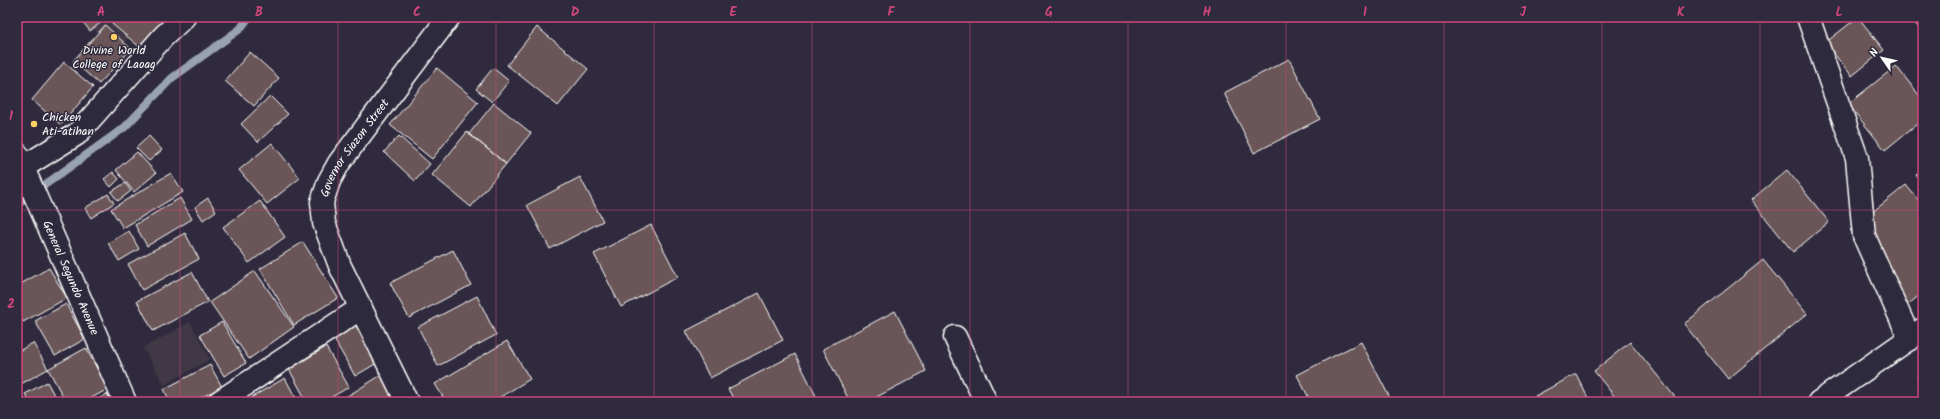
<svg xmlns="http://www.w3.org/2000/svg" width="1940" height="419" font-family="Kalam,sans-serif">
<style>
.built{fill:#413845}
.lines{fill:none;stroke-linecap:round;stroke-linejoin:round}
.stream{stroke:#99a2b2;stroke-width:8}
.building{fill:#6a5758;stroke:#fff}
.street-casing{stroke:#fff;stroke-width:25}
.secondary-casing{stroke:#fff;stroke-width:25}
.highway-casing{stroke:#fff;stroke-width:25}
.street{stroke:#2f2a3d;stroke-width:22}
.secondary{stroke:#2f2a3d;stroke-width:22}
.highway{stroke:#2f2a3d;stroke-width:22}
.grid{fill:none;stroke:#ce467c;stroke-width:1;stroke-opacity:0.55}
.poi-dot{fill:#ffd166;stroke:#2f2a3d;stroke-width:1.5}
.labels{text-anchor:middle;stroke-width:3;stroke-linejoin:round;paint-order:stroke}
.poi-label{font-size:12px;fill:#fff;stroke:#2f2a3d}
.street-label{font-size:12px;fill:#fff;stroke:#2f2a3d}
.neatline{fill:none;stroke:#ce467c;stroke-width:1.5}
.grid-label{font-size:13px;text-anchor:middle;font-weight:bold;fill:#ce467c}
</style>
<rect width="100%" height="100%" fill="#2f2a3d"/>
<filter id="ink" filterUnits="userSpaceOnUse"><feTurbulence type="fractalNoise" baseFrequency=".025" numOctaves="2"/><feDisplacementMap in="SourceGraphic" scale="8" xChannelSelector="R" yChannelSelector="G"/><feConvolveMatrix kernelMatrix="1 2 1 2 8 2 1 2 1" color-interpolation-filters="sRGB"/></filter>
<g filter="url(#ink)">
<path class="built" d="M87,17h60l-35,40z
M190,322l20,37 -46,26 -21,-37z"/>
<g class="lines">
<path class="stream" d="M17,205l108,-78 47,-49 68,-49 9,-12"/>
</g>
<path class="building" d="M79,17h29l-18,14z
M118,17h49l-26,31 -29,-24z
M1858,17l26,33 -32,26 -27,-33z
M1910,17h13v16z
M105,25l26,24 -32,35 -26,-23z
M537,27l51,42 -30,37 -51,-41z
M250,52l29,26 -25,28 -29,-25z
M1289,59l31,60 -66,34 -30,-60z
M64,62l29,25 -32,38 -29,-25z
M1896,66l27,34v19l-38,31 -37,-46z
M437,68l41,34 -46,57 -42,-34z
M493,68l16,13 -17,21 -16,-13z
M270,96l18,18 -30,28 -17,-18z
M494,103l37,30 -25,31 -37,-30z
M467,132l39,32 -35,43 -39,-32z
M149,136l13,14 -13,11 -13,-13z
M399,136l31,28 -15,17 -31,-29z
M272,143l28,35 -33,26 -28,-34z
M137,152l19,21 -22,19 -18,-22z
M1923,169v15l-7,-9z
M1787,170l42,52 -36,30 -42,-52z
M113,172l6,7 -8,8 -7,-8z
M171,173l12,19 -60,36 -12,-19z
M580,177l23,44 -53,28 -23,-44z
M125,183l6,8 -13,10 -7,-9z
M1906,185l17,21v86l-14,12 -59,-74z
M108,194l6,9 -23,15 -6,-10z
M180,198l12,21 -45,27 -12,-21z
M208,198l8,13 -13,9 -8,-13z
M260,201l25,36 -36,26 -26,-36z
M651,225l27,52 -57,30 -27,-53z
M129,231l10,18 -20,12 -11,-18z
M185,233l14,26 -57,31 -14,-26z
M303,242l35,56 -44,27 -34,-56z
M453,250l18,35 -62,33 -19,-35z
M1763,260l44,54 -79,65 -44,-55z
M49,268l18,30 -44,24 -6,-11v-25z
M255,271l39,56 -45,32 -39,-57z
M192,272l16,30 -55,29 -16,-30z
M759,293l24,47 -73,38 -24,-47z
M477,296l19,39 -58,31 -20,-39z
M66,304l19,35 -30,17 -20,-35z
M895,311l31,60 -59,31h-17l-27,-53z
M357,319l25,41 -27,16 -24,-42z
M222,322l24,41 -22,13 -24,-41z
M507,341l23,38 -38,23h-46l-11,-18z
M1361,342l31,60h-81l-14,-27z
M1630,342l49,60h-60l-25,-31z
M33,343l15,26 -27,15 -4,-8v-24z
M326,347l23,40 -26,15h-16l-18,-33z
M86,348l22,41 -24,13h-18l-18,-33z
M795,354l24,48h-84l-7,-13z
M210,365l12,22 -30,15h-22l-6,-13z
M1923,372v20l-6,-17z
M383,374l14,23 -9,5h-46l-1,-2z
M1576,374l14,28h-52l-3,-6z
M285,378l13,24h-43l-3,-5z
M47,382l11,20h-28l-5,-8z
M107,394l5,8h-19z"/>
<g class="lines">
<g class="street-casing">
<g id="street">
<path d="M1808,17l49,141 7,78 46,103"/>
<path d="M17,171l60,-37 86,-97 21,-20"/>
<path d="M955,337l31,65"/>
<path d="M219,402l142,-94"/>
<path id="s1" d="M407,402l-67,-136 -16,-43 -2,-21 7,-21 10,-18 110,-146"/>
</g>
</g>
<g class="secondary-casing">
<path id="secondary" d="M1819,402l104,-73"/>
</g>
<g class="highway-casing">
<g id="highway">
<path id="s2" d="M17,154l108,248"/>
</g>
</g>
<use href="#street" class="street"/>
<use href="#secondary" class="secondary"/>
<use href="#highway" class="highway"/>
</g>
</g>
<path class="grid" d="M180,17v385M338,17v385M496,17v385M654,17v385M812,17v385M970,17v385M1128,17v385M1286,17v385M1444,17v385M1602,17v385M1760,17v385M17,210h1906"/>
<g class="poi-dot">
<circle cx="114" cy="37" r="4"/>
<circle cx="34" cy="124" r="4"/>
</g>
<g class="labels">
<g class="poi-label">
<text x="114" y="54">Divine World<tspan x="114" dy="14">College of Laoag</tspan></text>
<text x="42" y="121" text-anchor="start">Chicken<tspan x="42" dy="14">Ati-atihan</tspan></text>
</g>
<g class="street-label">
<text dy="4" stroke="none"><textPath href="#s1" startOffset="282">Governor Siazon Street</textPath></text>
<text dy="4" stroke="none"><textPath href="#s2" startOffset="135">General Segundo Avenue</textPath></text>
</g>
</g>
<rect width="1940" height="419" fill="none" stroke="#2f2a3d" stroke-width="44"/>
<g transform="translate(1882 58) rotate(304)" stroke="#2f2a3d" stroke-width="3" paint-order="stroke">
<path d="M0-3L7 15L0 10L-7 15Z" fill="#ffffff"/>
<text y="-6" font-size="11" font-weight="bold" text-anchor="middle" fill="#ffffff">N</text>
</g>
<rect x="22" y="22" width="1896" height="375" class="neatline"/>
<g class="grid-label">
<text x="101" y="16">A</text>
<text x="259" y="16">B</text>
<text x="417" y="16">C</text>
<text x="575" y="16">D</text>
<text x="733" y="16">E</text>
<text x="891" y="16">F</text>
<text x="1049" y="16">G</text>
<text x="1207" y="16">H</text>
<text x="1365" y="16">I</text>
<text x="1523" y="16">J</text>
<text x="1681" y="16">K</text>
<text x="1839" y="16">L</text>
<text x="11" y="120">1</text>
<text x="11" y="308">2</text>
</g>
</svg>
